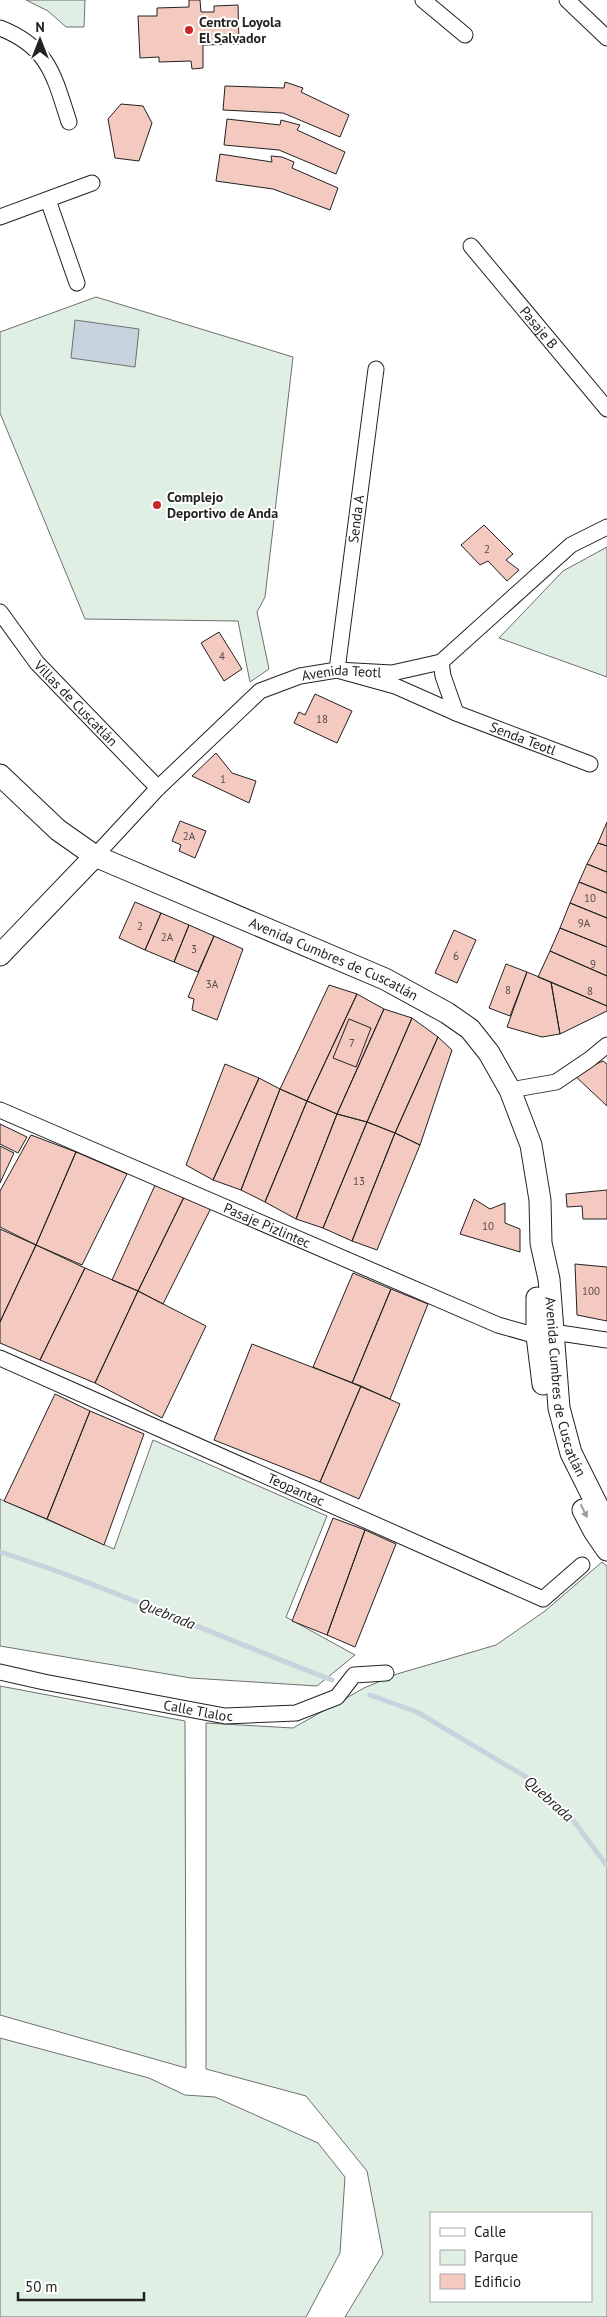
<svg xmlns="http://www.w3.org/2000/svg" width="607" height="2317" font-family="'PT Sans',sans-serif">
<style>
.green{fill:#e0efe3;stroke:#6f6f6f;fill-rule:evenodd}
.water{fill:#c7d3dd;stroke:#6f6f6f}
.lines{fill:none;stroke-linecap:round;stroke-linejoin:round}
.stream{stroke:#c7d3dd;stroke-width:5}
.building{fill:#f3c9c0;stroke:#222}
.minor-casing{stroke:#222;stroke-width:17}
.secondary-casing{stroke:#222;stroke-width:23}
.minor{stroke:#fff;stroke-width:15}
.secondary{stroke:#fff;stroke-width:21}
.oneway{fill:#9c9c9c}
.poi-dot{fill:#c62828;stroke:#fff;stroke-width:2}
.labels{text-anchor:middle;stroke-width:4;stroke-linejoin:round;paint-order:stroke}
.number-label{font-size:11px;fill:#564c4a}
.poi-label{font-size:14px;font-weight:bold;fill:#222;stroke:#fff;text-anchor:start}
.street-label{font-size:14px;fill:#222;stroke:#fff}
.water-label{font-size:15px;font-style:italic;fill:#222;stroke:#fff}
</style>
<rect width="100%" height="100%" fill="#fff"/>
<path class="green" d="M26,0h59l-1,27h-18l-18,-16z
M96,297l197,60 -28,240 -8,15 12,57 -19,13 -12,-61 -153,-2 -85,-206v-81z
M607,547v130l-108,-39 64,-67z
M153,1440l174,76 -41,101 69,38 -38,31 -126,-8 -191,-32v-147l114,50z
M602,1562l5,4v751h-262l38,-63 -16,-83 -61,-75 -100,-27v-346l87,5 71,-40 33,-14 99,-29 49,-34zM431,2213h160v88h-160z
M0,1686l185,35 1,347 -186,-53z
M0,2038l149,40 36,17 30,2 103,46 27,34 -5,76 -34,64h-306z"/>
<path class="water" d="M75,320l64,9 -4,38 -64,-9z"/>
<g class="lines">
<path class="stream" d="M0,1552c113,36 221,86 332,128
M370,1695l47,17 116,69 40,39 34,46"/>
</g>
<path class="building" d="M189,0h11l1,12h13v-6l24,-1 1,39 -36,1v23l-11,1 -1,-8 -32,1v-5l-19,1 -2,-42h19v-8l32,-1z
M285,82l18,6 -2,4 48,23 -9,22 -57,-24 -60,-3 2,-24 59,2z
M121,104l22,2 9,17 -13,38 -24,-3 -7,-39z
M227,119l53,6 1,-5 19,5 -3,5 48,22 -9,22 -57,-24 -55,-5z
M220,154l52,8 -1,-6 11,1 12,5 -2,6 46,20 -8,22 -57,-21 -57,-8z
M484,525l29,29 -7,6 13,10 -12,11 -19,-20 -8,4 -19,-20z
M219,632l23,37 -18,12 -23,-38z
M315,694l37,17 -15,32 -43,-20 5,-11 6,3z
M216,753l16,20 24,8 -7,22 -57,-27z
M180,821l26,10 -11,27 -16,-7 2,-6 -9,-4z
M607,822v24l-9,-3z
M598,843l9,3v26l-20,-8z
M587,864l20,8v21l-28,-11z
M579,882l28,11v25l-37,-15z
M135,902l26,11 -16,37 -26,-12z
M570,903l37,15v29l-47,-19z
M161,913l28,12 -15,37 -29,-12z
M189,925l25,11 -16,36 -24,-10z
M560,928l47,19v29l-57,-25z
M454,930l22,10 -19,43 -22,-10z
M214,936l29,13 -26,71 -25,-10 2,-11 -6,-2z
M550,951l57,25v30l-69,-29z
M506,964l21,8 -17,44 -21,-8z
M527,972l24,10 9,52 -18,3 -35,-10z
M551,982l56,24v5l-47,23z
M329,985l28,9 -50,107 -27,-12z
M357,994l27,15 -47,105 -30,-13z
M384,1009l28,9 -45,104 -30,-8z
M412,1018l26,19 -43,96 -28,-11z
M349,1019l22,9 -15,39 -23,-9z
M438,1037l14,13 -32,95 -25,-12z
M603,1061l4,3v42l-34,-32z
M225,1064l34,14 -46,102 -27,-15z
M259,1078l21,11 -39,101 -28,-10z
M280,1089l27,12 -42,101 -24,-12z
M307,1101l30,13 -41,105 -31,-17z
M337,1114l30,8 -44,106 -27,-9z
M367,1122l28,11 -43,108 -29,-13z
M0,1124l27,13 -9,16 -18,-9z
M395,1133l25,12 -43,105 -25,-9z
M31,1135l45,17 -40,93 -36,-18v-36z
M0,1146l14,7 -14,30z
M76,1152l51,22 -45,91 -46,-20z
M156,1183l29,12 -47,96 -26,-11z
M607,1190v29h-24l-1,-13 -15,1 -1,-13z
M185,1195l27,11 -49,98 -25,-13z
M474,1199l16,10 15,-6v20l15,6v23l-60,-18z
M0,1229l36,16 -36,77z
M36,1245l49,23 -45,92 -40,-17v-21z
M575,1264l32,3v54l-30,-6z
M85,1268l53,23 -43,92 -55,-23z
M353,1273l38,16 -39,94 -39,-16z
M391,1289l37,15 -38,95 -38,-16z
M138,1291l68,35 -44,92 -67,-35z
M252,1344l109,42 -41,96 -106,-42z
M361,1386l39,18 -41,95 -39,-17z
M55,1394l35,17 -43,108 -43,-18z
M90,1411l54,23 -40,111 -57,-26z
M333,1518l32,12 -38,105 -35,-14z
M365,1530l31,14 -41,103 -28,-12z"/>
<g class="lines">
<g class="minor-casing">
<g id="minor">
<path d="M423,0l42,35"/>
<path d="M567,0l40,38"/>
<path d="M0,28c49,19 54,48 69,94"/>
<path d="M48,200l29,83"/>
<path d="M0,217l92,-34"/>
<path id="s1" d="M471,246l136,163"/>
<path d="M376,369l-39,301 58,16 61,27"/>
<path id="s2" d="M0,612l37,51 121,125"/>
<path id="s3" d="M441,662l2,14 13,37 134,51"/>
<path id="s4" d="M95,856l63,-68 102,-97 40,-15 37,-6 55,3 49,-11 130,-117 36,-18"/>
<path d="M510,1090l46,-8 34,-23 17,-14"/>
<path id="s5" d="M0,1110l498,215 39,11"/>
<path d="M553,1332l54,8"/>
<path id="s6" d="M0,1358l543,241 39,-34"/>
<path id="s7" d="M0,1672l44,10 181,34 71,-3 41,-16 17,-22 32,-2"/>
</g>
</g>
<g class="secondary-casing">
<g id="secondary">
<path id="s8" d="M0,775l58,55 37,26 290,123 62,34 23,16 19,24 21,37 21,55 9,55 1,43 8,36 10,129 12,45 36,72"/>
<path d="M0,955l95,-99"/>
<path d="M537,1298v38l6,48"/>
<path d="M583,1510l11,21 13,19"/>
</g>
</g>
<use href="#minor" class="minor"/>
<use href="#secondary" class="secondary"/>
</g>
<defs><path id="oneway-solid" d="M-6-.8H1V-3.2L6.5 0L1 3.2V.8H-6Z" transform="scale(1.25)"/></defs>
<use class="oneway" href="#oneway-solid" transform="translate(584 1511) rotate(64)"/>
<g class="poi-dot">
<circle cx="189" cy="30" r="5"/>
<circle cx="157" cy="505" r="5"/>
</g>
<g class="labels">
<g class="number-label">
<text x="487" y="553">2</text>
<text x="222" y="660">4</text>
<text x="322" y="723">18</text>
<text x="223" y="783">1</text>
<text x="189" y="840">2A</text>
<text x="590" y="902">10</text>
<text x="584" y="927">9A</text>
<text x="140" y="930">2</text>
<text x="167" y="941">2A</text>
<text x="194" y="953">3</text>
<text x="456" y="960">6</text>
<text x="593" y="968">9</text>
<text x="212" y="988">3A</text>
<text x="508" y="994">8</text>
<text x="590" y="995">8</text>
<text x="352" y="1047">7</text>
<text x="359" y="1185">13</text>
<text x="488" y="1230">10</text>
<text x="591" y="1295">100</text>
</g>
<g class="poi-label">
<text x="199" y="27">Centro Loyola<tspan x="199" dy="16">El Salvador</tspan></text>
<text x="167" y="502">Complejo<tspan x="167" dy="16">Deportivo de Anda</tspan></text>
</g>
<g class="street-label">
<text dy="5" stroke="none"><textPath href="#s1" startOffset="106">Pasaje B</textPath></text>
<text transform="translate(356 519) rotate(-83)" y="5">Senda A</text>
<text dy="5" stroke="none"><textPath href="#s4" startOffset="318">Avenida Teotl</textPath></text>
<text dy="5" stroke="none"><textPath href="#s2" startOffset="119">Villas de Cuscatlán</textPath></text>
<text dy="5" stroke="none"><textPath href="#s3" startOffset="125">Senda Teotl</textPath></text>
<text dy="5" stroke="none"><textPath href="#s8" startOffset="385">Avenida Cumbres de Cuscatlán</textPath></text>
<text dy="5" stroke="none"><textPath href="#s5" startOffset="291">Pasaje Pizlintec</textPath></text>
<text dy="5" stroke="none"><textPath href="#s8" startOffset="916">Avenida Cumbres de Cuscatlán</textPath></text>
<text dy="5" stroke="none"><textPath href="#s6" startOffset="324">Teopantac</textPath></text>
<text dy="5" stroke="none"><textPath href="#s7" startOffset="202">Calle Tlaloc</textPath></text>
</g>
<g class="water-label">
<text transform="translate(167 1614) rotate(22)" y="5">Quebrada</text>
<text transform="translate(549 1799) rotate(42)" y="5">Quebrada</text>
</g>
</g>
<rect x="430" y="2212" width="162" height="90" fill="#ffffff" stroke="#a7a7a7"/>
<rect x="440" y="2228" width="25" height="8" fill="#ffffff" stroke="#a7a7a7"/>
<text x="474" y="2237" font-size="15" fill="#222222">Calle</text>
<rect x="440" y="2250" width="25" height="15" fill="#e0efe3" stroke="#a7a7a7"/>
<text x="474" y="2262" font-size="15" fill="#222222">Parque</text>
<rect x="440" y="2274" width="25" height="15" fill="#f3c9c0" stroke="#a7a7a7"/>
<text x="474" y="2287" font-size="15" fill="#222222">Edificio</text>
<g transform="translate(40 40)" stroke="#ffffff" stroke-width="4" paint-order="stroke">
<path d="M0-4L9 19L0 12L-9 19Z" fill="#222222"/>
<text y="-8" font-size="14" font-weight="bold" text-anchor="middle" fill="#222222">N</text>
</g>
<path d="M18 2292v8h126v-8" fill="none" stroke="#222222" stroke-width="2.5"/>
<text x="25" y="2292" font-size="15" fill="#222222" stroke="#ffffff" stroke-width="4" paint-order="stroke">50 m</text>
</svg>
